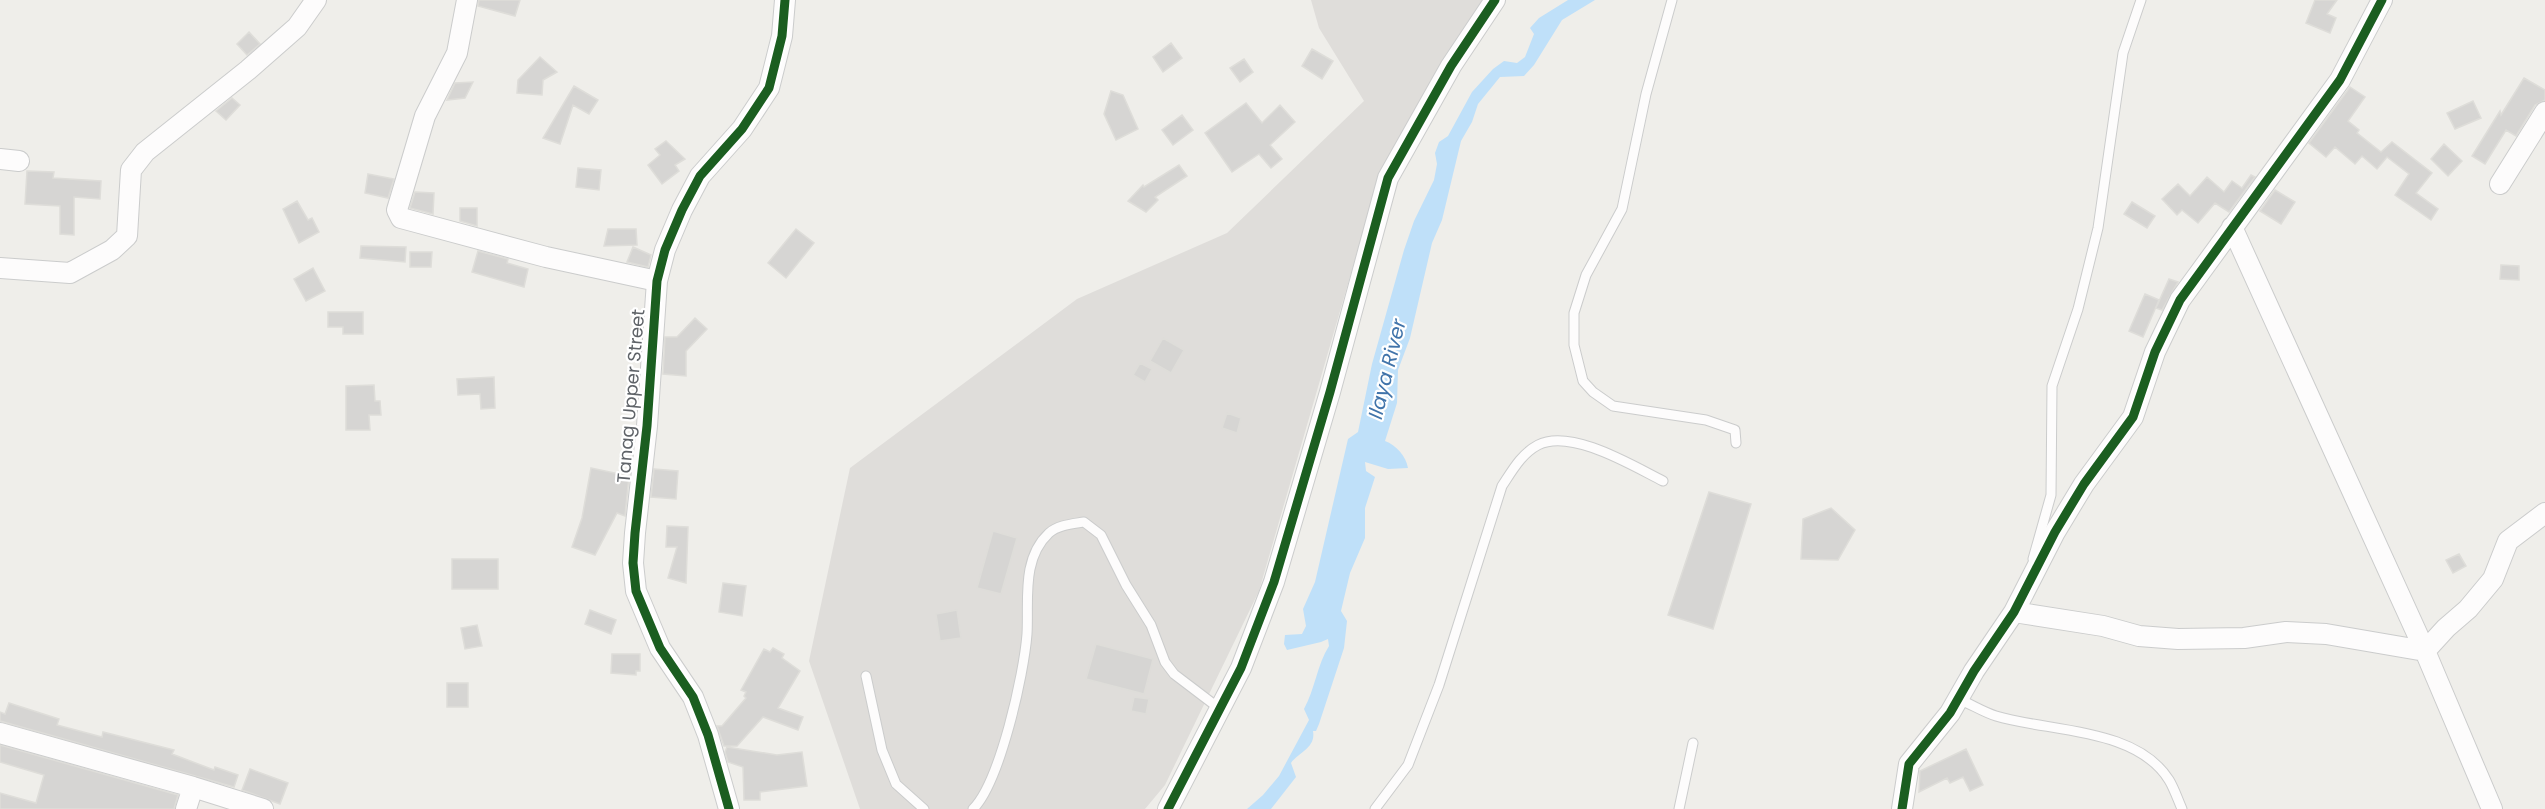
<svg xmlns="http://www.w3.org/2000/svg" width="2545" height="809" font-family="Poppins,sans-serif">
<style>
.industrial{fill:#dfddda}
.water{fill:#bfe0f9}
.building{fill:#d6d5d3;stroke:#deddd9;stroke-width:1.5}
.lines{fill:none;stroke-linecap:round;stroke-linejoin:round}
.lane-casing{stroke:#cbcccc;stroke-width:11}
.street-casing{stroke:#cbcccc;stroke-width:22}
.lane{stroke:#fdfcfc;stroke-width:9}
.street{stroke:#fdfcfc;stroke-width:20}
.cycleway-casing{stroke:#fff;stroke-width:13}
.cycleway{stroke:#1b5e20;stroke-width:9}
.labels{text-anchor:middle;stroke-width:4.5;stroke-linejoin:round;paint-order:stroke}
.street-label{font-size:18px;fill:#5f6368;stroke:#fff}
.water-label{font-size:20px;font-style:italic;fill:#4174aa;stroke:#fff}
</style>
<rect width="100%" height="100%" fill="#efeeea"/>
<path class="industrial" d="M1311,0h178l-109,173 -121,418 -94,194 -20,24h-285l-51,-148 41,-193 227,-169 150,-66 137,-132 -45,-73z"/>
<path class="water" d="M1568,0h27l-33,20 -28,45 -10,11 -24,1 -22,27 -6,18 -11,19 -19,79 -10,23 -22,95 -12,32 -1,33 -12,38c11,4 21,15 23,27l-20,1 -23,-7 1,9 9,6 -10,31v30l-15,35 -9,38 6,10 -3,27 -25,76 -3,7h-3c3,17 -14,21 -22,32l5,14 -25,32h-24l16,-14 16,-19 30,-56 -5,-11c11,-20 13,-44 25,-63l-1,-7 -7,3 -34,8 -3,-6 1,-9 17,-1 4,-8 -3,-17 12,-27 33,-143 10,-7 14,-68 32,-114 10,-29 20,-41 3,-16 -2,-11 4,-11 9,-6 24,-44 21,-23 11,-8 13,2 8,-6 9,-23 -4,-6 9,-10z"/>
<path class="building" d="M479,0h41l-5,16 -37,-10z
M2315,0h22l-10,14 9,4 -6,15 -24,-10z
M249,32l11,12 -13,11 -10,-11z
M1171,43l11,15 -19,14 -10,-15z
M1312,49l21,12 -11,18 -20,-13z
M540,57l17,15 -14,8 -1,15 -25,-2 1,-13z
M1244,59l9,13 -13,10 -10,-14z
M2524,78l21,12v10l-10,5 -19,31 -10,-6 -21,34 -13,-8 28,-45 1,4z
M473,82l-8,16 -18,2 8,-17z
M574,86l24,14 -9,14 -16,-9 -13,39 -17,-6z
M2350,87l15,10 -17,24 11,9 -2,3 24,19 11,-10 40,31 -16,20 22,16 -7,11 -36,-25 14,-21 -22,-17 -10,12 -15,-13 -7,8 -20,-17 -9,10 -17,-14z
M1111,91l12,4 15,34 -22,11 -12,-26z
M232,98l8,7 -14,15 -10,-9z
M2473,101l8,17 -26,11 -8,-16z
M1246,103l16,20 18,-18 15,17 -25,23 12,14 -11,9 -12,-14 -27,18 -27,-39z
M1182,115l11,15 -20,15 -11,-15z
M666,141l19,18 -10,6 4,6 -17,13 -14,-19 12,-10 -5,-6z
M2444,144l18,17 -14,15 -17,-17z
M1179,165l8,11 -32,21 3,3 -12,12 -18,-11 15,-16 1,2z
M578,168l23,2 -2,20 -23,-3z
M27,171l27,1 -1,6 48,3 -1,18 -26,-2v38l-14,-1v-28l-35,-2z
M368,174l26,5 -6,19 -23,-5z
M2251,175l4,2 -26,35 -14,-9 -17,20 -16,-13 -5,5 -15,-16 16,-15 12,12 17,-19 17,15 8,-11 10,7z
M2275,190l20,12 -14,22 -21,-13z
M415,192l19,1 -1,21 -23,-6z
M297,201l11,19 4,-2 7,14 -20,11 -16,-34z
M2132,202l23,14 -8,12 -23,-14z
M460,208h17v18l-17,-5z
M608,229h28l1,16 -33,1z
M796,229l18,14 -28,35 -18,-15z
M361,246l45,1 -1,15 -45,-4z
M633,247l18,8 -3,12 -21,-5z
M478,251l30,8 -1,4 21,6 -4,18 -52,-15z
M410,252h22l-1,15h-21z
M2501,265l18,1v14l-19,-1z
M313,268l12,23 -19,10 -12,-22z
M2169,279l9,3 -16,28 -6,-2z
M2145,294l14,6 -16,37 -14,-6z
M328,312h35v22h-20v-7h-15z
M695,318l12,11 -21,22v25l-23,-2 2,-37h12z
M1163,338l21,12 -13,23 -21,-12z
M1140,363l12,6 -7,13 -12,-7z
M494,377l1,31 -14,1 -1,-15 -22,1 -1,-16z
M374,385l1,16h5l1,14h-12l1,15h-24v-44z
M1227,413l14,5 -4,15 -15,-5z
M591,468l38,8 -4,40 -8,-3 -22,42 -23,-8 10,-29z
M654,469l24,2 -2,28 -25,-2z
M1709,492l42,12 -38,125 -45,-14z
M1831,508l24,22 -17,30 -37,-1 2,-40z
M667,526l21,1 -2,56 -18,-5 9,-31h-11z
M993,531l24,7 -16,56 -24,-6z
M2459,554l7,12 -13,7 -7,-13z
M452,559h46v30h-46z
M723,583l23,3 -4,30 -23,-4z
M590,610l26,10 -5,14 -26,-10z
M957,610l4,28 -21,3 -4,-27z
M477,625l5,21 -17,3 -4,-21z
M1096,644l57,15 -9,35 -58,-15z
M773,648l11,6 -2,4 18,13 -22,37 25,9 -5,13 -35,-13 -26,29h-13l-7,-20h5l24,-28 -2,-2 2,-4 -5,-2 23,-41 6,3z
M612,654h28v17h-4v4l-25,-2z
M447,683h21v24h-21z
M1134,697l15,2 -3,15 -15,-3z
M9,703l50,16 -2,6 45,12 1,-5 71,18 -2,4 42,16 1,-3 23,8 -4,12 -234,-66v-9l5,2z
M0,745l178,50 -4,14h-174v-16l36,10 8,-28 -44,-13z
M727,747l50,8 25,-3 5,34 -47,6v8h-16l-1,-33 -15,-5 -3,-10z
M1966,749l17,36 -13,6 -7,-14 -13,6 -3,-5 -28,14 1,-21z
M250,769l38,14 -8,21 -38,-14z"/>
<g class="lines">
<g class="lane-casing">
<path id="lane" d="M1672,0l-26,94 -24,115 -36,66 -12,38v32l9,36 10,11 20,14 93,14 29,10 1,13
M2033,559l18,-64 1,-109 26,-77 20,-81 25,-175 18,-53
M866,676l16,74 14,34 28,25
M1958,699c13,5 25,13 38,17 52,16 140,11 173,64 5,8 9,20 13,29
M973,809c27,-27 51,-135 54,-175 2,-33 -6,-75 22,-101 9,-8 23,-9 35,-11l17,13 25,50 25,40 14,37 9,12 46,35
M1375,809l33,-44 31,-80 63,-199c10,-15 19,-32 36,-41 33,-17 95,21 125,36
M1679,809l14,-66"/>
</g>
<g class="street-casing">
<path id="street" d="M467,0l-10,53 -32,63 -28,94 4,8 145,39 111,24
M0,159l19,2
M2500,184l45,-72
M2232,227l193,424 67,158
M0,268l70,5 42,-23 15,-14 4,-66 14,-18 103,-82 49,-43 19,-27
M2014,612l89,14 36,10 39,3 66,-1 42,-6 40,2 99,17 21,-23 22,-19 25,-30 15,-38 37,-28
M0,733l193,54 70,22
M186,809l7,-22
M729,809l-21,-74 -15,-38 -33,-49 -24,-57 -3,-28 2,-30 12,-107 10,-145 8,-31 17,-40 18,-34 42,-47 27,-41 13,-52 3,-36
M1168,809l73,-141 33,-86 56,-190 58,-214 63,-112 44,-66
M1902,809l7,-45 41,-51 24,-42 40,-59 41,-80 29,-48 49,-67 22,-65 25,-52 160,-220 42,-80"/>
</g>
<use href="#lane" class="lane"/>
<use href="#street" class="street"/>
<g class="cycleway-casing">
<path id="cycleway" d="M729,809l-21,-74 -15,-38 -33,-49 -24,-57 -3,-28 2,-30 12,-107 10,-145 8,-31 17,-40 18,-34 42,-47 27,-41 13,-52 3,-36
M1168,809l73,-141 33,-86 56,-190 58,-214 63,-112 44,-66
M1902,809l7,-45 41,-51 24,-42 40,-59 41,-80 29,-48 49,-67 22,-65 25,-52 160,-220 42,-80"/>
</g>
<use href="#cycleway" class="cycleway"/>
</g>
<g class="labels">
<g class="street-label">
<text transform="translate(631 396) rotate(-85)" y="6">Tanag Upper Street</text>
</g>
<g class="water-label">
<text transform="translate(1387 369) rotate(-76)" y="7">Ilaya River</text>
</g>
</g>
</svg>
